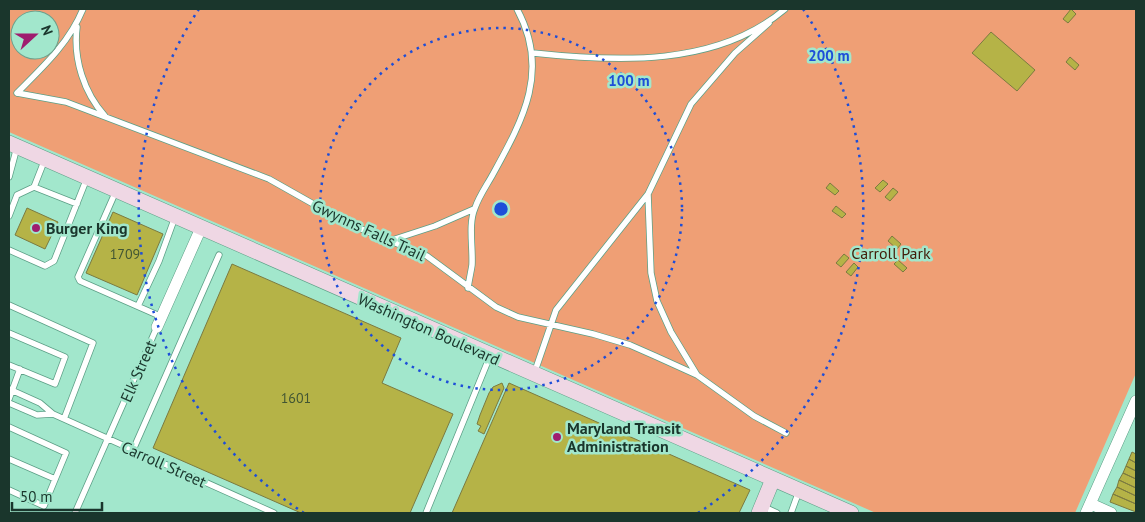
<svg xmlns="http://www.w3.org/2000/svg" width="1145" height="522" font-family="'PT Sans',sans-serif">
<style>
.green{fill:#ef9f75;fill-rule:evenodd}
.building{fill:#b5b347;stroke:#7b7a40}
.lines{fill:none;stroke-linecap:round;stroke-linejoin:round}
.lane-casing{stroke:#5c9f86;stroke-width:7}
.street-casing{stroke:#5c9f86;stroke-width:12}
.secondary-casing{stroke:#5c9f86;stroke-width:16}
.lane{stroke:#fff;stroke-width:5.5}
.street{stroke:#fff;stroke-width:11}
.secondary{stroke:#efd7e4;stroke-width:15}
.ring{fill:none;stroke:#1d4ed8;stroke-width:2.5;stroke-dasharray:2.5 5}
.poi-dot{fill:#9f1d6f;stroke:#a2e7cc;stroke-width:2}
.labels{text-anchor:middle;stroke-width:5;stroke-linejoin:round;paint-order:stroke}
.number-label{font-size:14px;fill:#415533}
.poi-label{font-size:16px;font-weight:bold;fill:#1a362c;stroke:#a2e7cc;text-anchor:start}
.street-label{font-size:16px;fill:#1a362c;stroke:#a2e7cc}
.park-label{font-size:16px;fill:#421e0a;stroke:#a2e7cc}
.centre{fill:#1d4ed8;stroke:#a2e7cc;stroke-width:2.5}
.ring-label{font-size:15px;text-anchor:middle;font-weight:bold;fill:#1d4ed8;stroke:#a2e7cc;stroke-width:5;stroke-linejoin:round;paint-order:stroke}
</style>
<rect width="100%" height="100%" fill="#a2e7cc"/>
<path class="green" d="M9,9h1127v364l-61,140h-199l-867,-381zM20,20h30v30h-30z"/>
<path class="building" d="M1071,9l5,5 -8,9 -5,-4z
M991,32l44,38 -18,21 -45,-38z
M1070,57l9,8 -4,5 -9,-8z
M883,180l5,4 -8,8 -5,-4z
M830,183l9,8 -4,4 -9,-7z
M893,188l5,4 -8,9 -5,-4z
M836,206l10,8 -4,4 -10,-7z
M27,208l31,14 -13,27 -30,-14z
M113,212l50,22 -26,61 -51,-22z
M892,236l9,8 -4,5 -9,-8z
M844,254l5,4 -8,9 -5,-4z
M898,260l9,8 -4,4 -9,-8z
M854,263l4,4 -7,9 -5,-4z
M232,264l169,74 -19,45 71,31 -43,99h-109l-148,-65z
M502,383l2,5 -20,46 -6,-3 3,-5 -4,-2 3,-9 9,-22 4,-6z
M509,383l241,107 -11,23h-287z
M1132,452l4,2v9l-7,-4z
M1129,459l7,4v8l-10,-5z
M1126,466l10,5v8l-13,-6z
M1123,473l13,6v9l-17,-8z
M1119,480l17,8v8l-19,-9z
M1117,487l19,9v8l-23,-10z
M1113,494l23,10v8l-26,-10z"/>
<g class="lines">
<g class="lane-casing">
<path id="lane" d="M77,27c-4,32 7,66 28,89
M533,53c84,9 184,14 252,-44
M17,93l49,9 203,77 78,44 80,33 69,51 22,10 75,17 37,11 25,11 42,19 57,41 32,17
M17,93c26,-26 52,-50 66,-84
M45,159l-11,28 43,17
M9,177l8,-30
M116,191l-38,86 2,4 82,36
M9,216l8,-21 17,-8
M392,240l43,-14 39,-17
M9,250l36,16 9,-5 33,-83
M468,288c1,-8 3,-16 4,-23 1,-18 -4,-41 3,-57 4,-12 12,-23 18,-34 31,-56 57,-104 24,-165
M9,305l84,38 -29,76
M138,306l21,-45 16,-44
M9,333l56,24 -10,27 -46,-19
M534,374l22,-64 92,-116
M697,375l-26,-43 -14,-31 -6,-28 -3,-79 43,-90 44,-51 34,-30
M9,389l31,14 13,11 221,99
M9,399l11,-30
M9,403l28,12 16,-1
M9,427l57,26 -22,53 -35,-16
M133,450l86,-195
M9,459l46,20
M764,507l13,6
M75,513l82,-186
M426,513l64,-157
M791,513l8,-22"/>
</g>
<g class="street-casing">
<path id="street" d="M157,327l44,-99
M1091,504l20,9
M1086,513l50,-112"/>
</g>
<g class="secondary-casing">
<path id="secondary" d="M9,143l842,370
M759,513l14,-34"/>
</g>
<use href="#lane" class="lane"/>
<use href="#street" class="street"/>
<use href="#secondary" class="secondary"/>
</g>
<g class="ring">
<circle cx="501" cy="209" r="181"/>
<path d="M304 513A362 362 0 0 1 199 9M803 9A362 362 0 0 1 698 513"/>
</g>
<g class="poi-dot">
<circle cx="36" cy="228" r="5"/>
<circle cx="557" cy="437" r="5"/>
</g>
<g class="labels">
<g class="number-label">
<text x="125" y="259">1709</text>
<text x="296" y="403">1601</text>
</g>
<g class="poi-label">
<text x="46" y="234">Burger King</text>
<text x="567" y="434">Maryland Transit<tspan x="567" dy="18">Administration</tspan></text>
</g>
<g class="street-label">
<text transform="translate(369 230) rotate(25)" y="6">Gwynns Falls Trail</text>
<text transform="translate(429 329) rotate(24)" y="6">Washington Boulevard</text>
<text transform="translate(138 371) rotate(-66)" y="6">Elk Street</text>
<text transform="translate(164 464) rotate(24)" y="6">Carroll Street</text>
</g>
<g class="park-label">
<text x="891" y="259">Carroll Park</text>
</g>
</g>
<circle cx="501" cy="209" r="8" class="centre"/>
<g class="ring-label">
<text x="829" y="61">200 m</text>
<text x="629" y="86">100 m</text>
</g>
<rect width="1145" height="522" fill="none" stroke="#1a362c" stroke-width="20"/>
<g transform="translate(35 35) rotate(69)"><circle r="24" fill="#a2e7cc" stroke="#6ca08c"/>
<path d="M0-4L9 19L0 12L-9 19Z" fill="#9f1d6f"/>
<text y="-8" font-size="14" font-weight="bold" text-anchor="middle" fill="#1a362c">N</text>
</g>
<path d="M12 502v8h90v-8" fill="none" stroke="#1a362c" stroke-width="2.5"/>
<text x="20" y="502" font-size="15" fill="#1a362c" stroke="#a2e7cc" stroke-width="4" paint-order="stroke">50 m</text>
</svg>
